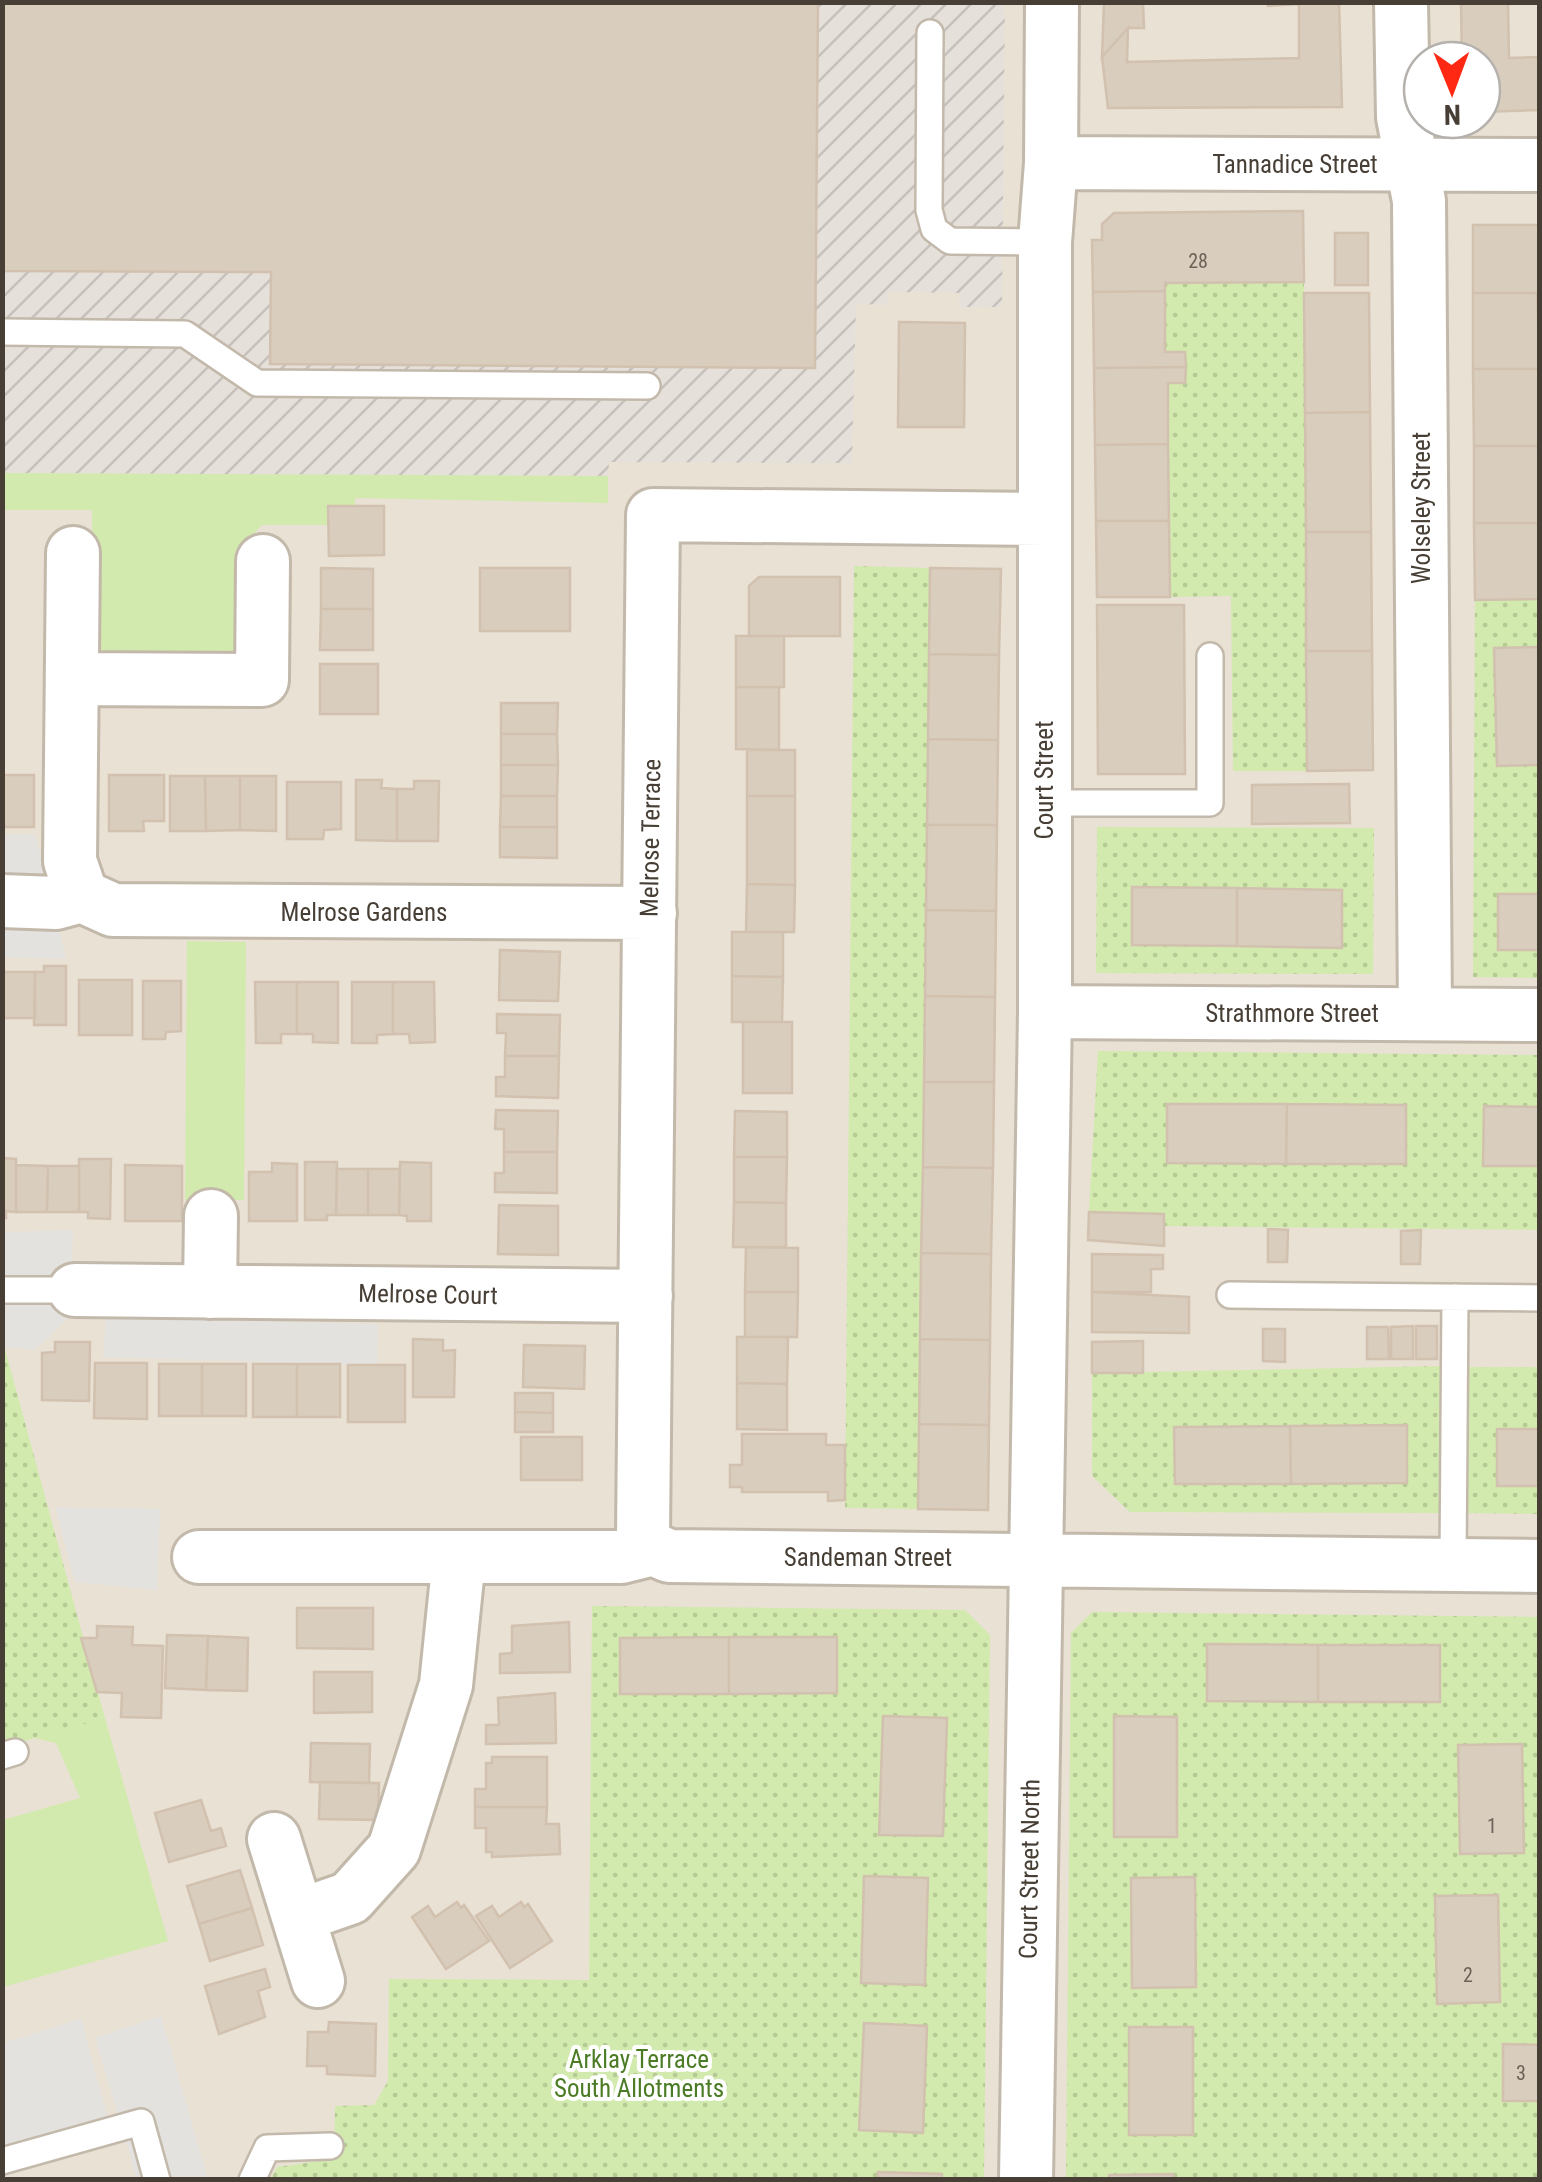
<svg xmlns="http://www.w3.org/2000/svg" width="1542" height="2182" font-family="'Roboto Condensed',sans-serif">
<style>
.residential{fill:#e8e1d4;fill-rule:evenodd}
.industrial{fill:url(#industrial-furrows)}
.grass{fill:#d2eaad}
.park{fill:url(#park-dots)}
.parking{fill:#e4e2de}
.building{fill:#d9cdbe;stroke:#d1c1ae;stroke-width:2.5}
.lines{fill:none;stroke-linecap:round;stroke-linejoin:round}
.service-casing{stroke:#c3b9ab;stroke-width:30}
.minor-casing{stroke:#c3b9ab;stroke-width:58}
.service{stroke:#fff;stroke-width:25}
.minor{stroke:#fff;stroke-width:52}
.labels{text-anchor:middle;stroke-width:8;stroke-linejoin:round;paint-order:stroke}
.number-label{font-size:20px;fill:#6c6257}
.street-label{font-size:25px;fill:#473f35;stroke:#fff}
.park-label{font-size:25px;fill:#4b7c25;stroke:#fff}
</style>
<defs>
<pattern id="industrial-furrows" width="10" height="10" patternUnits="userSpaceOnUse" patternTransform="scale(2.5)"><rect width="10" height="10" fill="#e6e0db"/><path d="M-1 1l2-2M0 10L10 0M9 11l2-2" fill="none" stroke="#c7c1bd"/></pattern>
<pattern id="park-dots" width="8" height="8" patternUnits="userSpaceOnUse" patternTransform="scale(2.5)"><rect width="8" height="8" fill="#d2eaad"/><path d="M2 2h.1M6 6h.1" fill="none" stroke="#b6ca95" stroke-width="1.8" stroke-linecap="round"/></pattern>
</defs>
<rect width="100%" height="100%" fill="#f4efe6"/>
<path class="residential" d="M3,3h1536v2176h-1536zM1422,60h60v60h-60z"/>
<path class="industrial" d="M3,3h1002l-3,304h-43v-14l-70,-1 -1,13 -32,-1 -4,159 -243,-1 -1,14 -605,-3z"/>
<path class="grass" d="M3,473l605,3v27l-253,-5v8l-27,19h-66l-14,15 -1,93 -8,19 -18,11h-99l-21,-12 -9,-25v-116h-89z
M187,941l59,1 -2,258h-59z
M105,1718l63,223 -165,46v-167l77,-22 -24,-55 -22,-5z"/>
<path class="park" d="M1304,282l3,489h-74l-2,-175 -61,1 -2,-214 17,-1v-29l-20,-1v-69z
M1539,538v440l-66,-1 2,-377 64,-1z
M854,566l76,2 -12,941 -73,-1z
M1097,827l277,1 -1,146 -277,-1z
M1098,1051l441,4v175l-375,-4v-12l-75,-2z
M2,1338l103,380 -102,29h-1z
M1444,1366l-2,147 -312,-1 -38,-36v-103z
M1466,1367h73v147l-75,-1z
M592,1606l373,4 25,25 -6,544 -714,1 7,-13 57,-8 1,-53 39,-1 14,-24 1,-102 200,1z
M1092,1612l447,5v562l-473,1 5,-547z"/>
<path class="parking" d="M3,834h32l31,125 -63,-2z
M73,1230l-3,86 -35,34 -30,-3v-115z
M106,1317l272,7 -1,41 -274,-8z
M55,1507l105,2 -3,81 -82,-8z
M161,2016l47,163h-71l-42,-141z
M81,2019l27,99 -105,28v-103z"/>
<path class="building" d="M2,2h816l-3,366 -545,-4 1,-92 -269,-1z
M1104,2h39l1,26h-16l-26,29z
M1268,2h71l3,105 -234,1 -6,-51 26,-29 -1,34 172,-4v-54l-31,2z
M1461,2h47l1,56 31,-1v53l-58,2v-52h-20z
M1303,211l1,71 -139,1v8l-72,1 -1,-52h10v-16l12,-11z
M1473,225h67v68h-67z
M1335,233h33v52h-33z
M1165,291v61h20l1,15 -92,1 -1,-76z
M1304,293h65l1,119 -65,1z
M1473,293h64l3,76h-67z
M899,322l66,1 -1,104h-66z
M1186,367l-1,16h-17v61l-73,1 -1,-77z
M1473,369h67l-2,77h-64z
M1370,412l1,120h-65l-1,-119z
M1168,444l1,77h-73l-1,-76z
M1474,446h64l2,77h-66z
M328,506h56v49l-55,1z
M1096,521h73l1,76h-73z
M1474,523h66l-1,76 -64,1z
M1306,532h65l1,119h-66z
M321,568l52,1v40h-52z
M480,568h90v63h-90z
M930,568l71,1 -2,86 -70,-1z
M759,577h81v59h-91v-50z
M1097,605h87l1,169h-87z
M321,609h52v41h-53z
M736,636h48v51h-48z
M1540,647v118l-43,1 -3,-118z
M1306,651h66l1,119 -66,1z
M929,654l70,1 -1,85 -70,-1z
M320,664h58v50h-58z
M736,687h43v63l-43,-1z
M501,703h57l-1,31h-56z
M501,734h56l1,31h-57z
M928,739l70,1 -1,85h-70z
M747,750h48v46h-48z
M501,765h57l-1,31h-56z
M2,775h32v52h-32z
M109,775h55v46h-21l1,10h-35z
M170,776h35l1,55h-36z
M205,776h35v54l-34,1z
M240,776h36v55l-36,-1z
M356,780h26l-1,8 16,1v52l-41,-1z
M414,781h25l-1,60h-41v-52h17z
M287,782h54v47l-17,1 -1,9h-36z
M1349,784l1,39 -98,1v-39z
M501,796h56v31h-57z
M747,796h48v89l-48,-1z
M927,825h70l-1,86 -70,-1z
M500,827h57v31l-57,-1z
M747,884l48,1 -1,47h-48z
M1132,887l105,1v58l-105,-1z
M1237,888l105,2v58l-105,-2z
M1498,894h42v56h-42z
M926,910l70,1 -1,86 -70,-1z
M732,932h51v45l-51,-1z
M500,950l60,2 -2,49 -59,-1z
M44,966h22v59h-32l1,-53h9z
M3,972h32v46h-32z
M732,976l51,1 -1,45h-50z
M79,980h53v55h-53z
M143,981h38v50l-15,1 -1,7h-22z
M255,982h42v52h-16v9h-25z
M297,982h41v61l-25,-1v-8h-16z
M352,982h41v52l-16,1v8h-25z
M393,982h41l1,60 -25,1 -1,-9h-16z
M925,996l70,1 -1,85h-70z
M497,1014l63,1 -1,41h-54l1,-23h-9z
M743,1022h49v71h-49z
M505,1056h54l-1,42 -62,-2v-19h9z
M924,1082h70l-1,86 -70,-1z
M1167,1104h120l-1,60 -119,-1z
M1287,1104l119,1v59h-120z
M1484,1106l56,1v59h-57z
M496,1110l62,1 -1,41h-53v-23h-9z
M735,1111l52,1v45h-53z
M504,1152h53v41l-62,-1v-19h9z
M734,1157h53l-1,46 -52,-1z
M2,1158l14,1v53l-10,-1v7h-4z
M79,1159h32l-1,60 -22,-1v-6h-9z
M305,1162h32l-1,53h-9v5h-22z
M400,1162l31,1v58h-24v-5l-8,-1z
M272,1163l25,1v57h-48v-49h23z
M16,1165l32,1 -1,46h-31z
M125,1165l57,1v55h-57z
M48,1166h31v46h-32z
M923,1167l70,1 -2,86 -70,-1z
M337,1169h31v46h-32z
M368,1169h32l-1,46h-31z
M734,1202l52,1v44h-53z
M499,1205l59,1v49l-60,-1z
M1089,1212l75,2v32l-76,-6z
M1268,1229l20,1 -1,32h-19z
M1421,1230l-1,34h-19v-33z
M746,1247l52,1v44h-53z
M921,1253l70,1 -1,86 -70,-1z
M1092,1254l71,1v14h-12v23h-59z
M745,1292h53l-1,45h-52z
M1092,1292l97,5v36l-97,-1z
M1413,1326v33h-22v-32z
M1416,1326h21v33h-21z
M1367,1327h21l1,32h-22z
M1263,1329h22v33l-22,-1z
M737,1337h51l-1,47 -50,-1z
M413,1339l30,1v11l12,-1 -1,47h-41z
M920,1339l70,1 -1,85 -70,-1z
M1143,1341v32h-51v-31z
M55,1342h35l-1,59 -47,-1v-47l13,-1z
M524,1345l61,1 -1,43 -61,-2z
M95,1363h52v56l-53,-1z
M159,1364h43v52h-43z
M202,1364h44v52h-44z
M253,1364h44v53h-44z
M297,1364h43v53h-43z
M348,1365h57v57h-57z
M737,1383l50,1v46l-50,-1z
M515,1393h38v20l-38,-1z
M515,1412l38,1v19h-38z
M919,1424l70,1 -1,85 -70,-1z
M1407,1425v58l-116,1 -1,-58z
M1290,1426l1,58h-116l-1,-57z
M1497,1429h43v57h-43z
M742,1434h84v11h19v55l-17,1v-9h-86v-5h-12v-22h12z
M521,1437h61v43h-61z
M297,1608h76v41l-76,-1z
M569,1622l1,50 -70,1v-19l12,-1v-27z
M97,1626l36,1 -1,18 31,1 -2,72 -40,-1 1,-24 -25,-1 -16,-54h16z
M167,1635l41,1 -2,54 -41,-2z
M208,1636l40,2 -1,53 -41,-1z
M729,1637v57h-109v-56z
M729,1637h108v56l-108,1z
M1207,1644l111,1v57l-111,-1z
M1318,1645h122v57h-122z
M314,1672h58v40l-58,1z
M555,1693l1,50 -70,1v-19h13l-1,-27z
M883,1716l64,2 -4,118 -64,-1z
M1114,1716l63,1v120h-63z
M311,1743l59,1 -1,39 -59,-1z
M1522,1744l2,109 -64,1 -2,-109z
M492,1757h55v50h-72v-18h11v-26h6z
M320,1782l59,1 -1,37 -59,-1z
M201,1800l10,31 10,-3 5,18 -57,16 -14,-49z
M475,1807h72l-1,17h13l1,30 -68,3v-5h-6v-24h-11z
M240,1870l12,38 -53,16 -12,-38z
M864,1876l64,2 -3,107 -64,-2z
M1195,1877l1,110 -64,1 -1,-110z
M1498,1895l2,107 -63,2 -2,-108z
M457,1902l4,6 3,-3 25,36 -43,28 -34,-52 16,-11 7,11z
M521,1902l3,5 4,-3 24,37 -42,27 -34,-52 16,-10 7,11z
M252,1908l11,37 -53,16 -11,-37z
M265,1969l5,18 -12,4 7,26 -46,17 -14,-48z
M329,2022l47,2 -1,52 -48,-2v-8h-20l1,-34h20z
M864,2023l63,3 -4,107 -64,-3z
M1129,2027h64v108h-64z
M1503,2044l37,1v56h-37z
M878,2172l64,2v6h-64z
M1173,2174v6h-64v-5z"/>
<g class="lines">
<g class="service-casing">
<path id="service" d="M930,33l-1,177 5,19 16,12 95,1
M2,332l183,2 72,49 390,3
M1044,803h166v-147
M2,1290h73
M1230,1295l310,3
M1453,1565l2,-268
M2,1756l13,-4
M2,2161l139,-39 16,58
M252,2180l15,-32 63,-2"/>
</g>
<g class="minor-casing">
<path id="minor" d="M1401,2l2,115 16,84 6,813
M1051,163l489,2
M73,553l-3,308 12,35 31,14 537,3
M72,679l190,1 1,-119
M2,901l54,2 26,-7
M1045,1012l495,3
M75,1290l571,6
M210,1292l1,-76
M653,1549l-10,-13 10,-1021 391,4
M199,1557h422l32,-8 16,7 871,10
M274,1839l44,142
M298,1916l52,-18 44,-49 52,-164 13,-127
M1026,2180l19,-1168v-770l6,-79 1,-161"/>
</g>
<use href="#service" class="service"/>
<use href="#minor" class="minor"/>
</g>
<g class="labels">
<g class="number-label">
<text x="1198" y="268">28</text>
<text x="1492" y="1833">1</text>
<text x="1468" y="1982">2</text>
<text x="1521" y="2080">3</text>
</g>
<g class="street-label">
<text x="1295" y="173">Tannadice Street</text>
<text transform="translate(1421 508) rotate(-90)" y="9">Wolseley Street</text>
<text transform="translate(1044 780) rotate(-90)" y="9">Court Street</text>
<text transform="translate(650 838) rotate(-89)" y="9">Melrose Terrace</text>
<text x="364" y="921">Melrose Gardens</text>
<text x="1292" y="1022">Strathmore Street</text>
<text transform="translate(428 1294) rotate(1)" y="9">Melrose Court</text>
<text x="868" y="1566">Sandeman Street</text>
<text transform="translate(1029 1869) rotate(-89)" y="9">Court Street North</text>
</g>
<g class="park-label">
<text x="639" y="2068">Arklay Terrace<tspan x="639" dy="29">South Allotments</tspan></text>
</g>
</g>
<rect width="1542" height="2182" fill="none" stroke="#473f35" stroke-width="10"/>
<g transform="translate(1452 90) rotate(179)"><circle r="48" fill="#ffffff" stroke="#b5b2ae" stroke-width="2.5"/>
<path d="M0-8L18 38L0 25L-18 38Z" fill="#ff2812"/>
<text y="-15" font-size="28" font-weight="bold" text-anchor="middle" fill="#473f35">N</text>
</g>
</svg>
